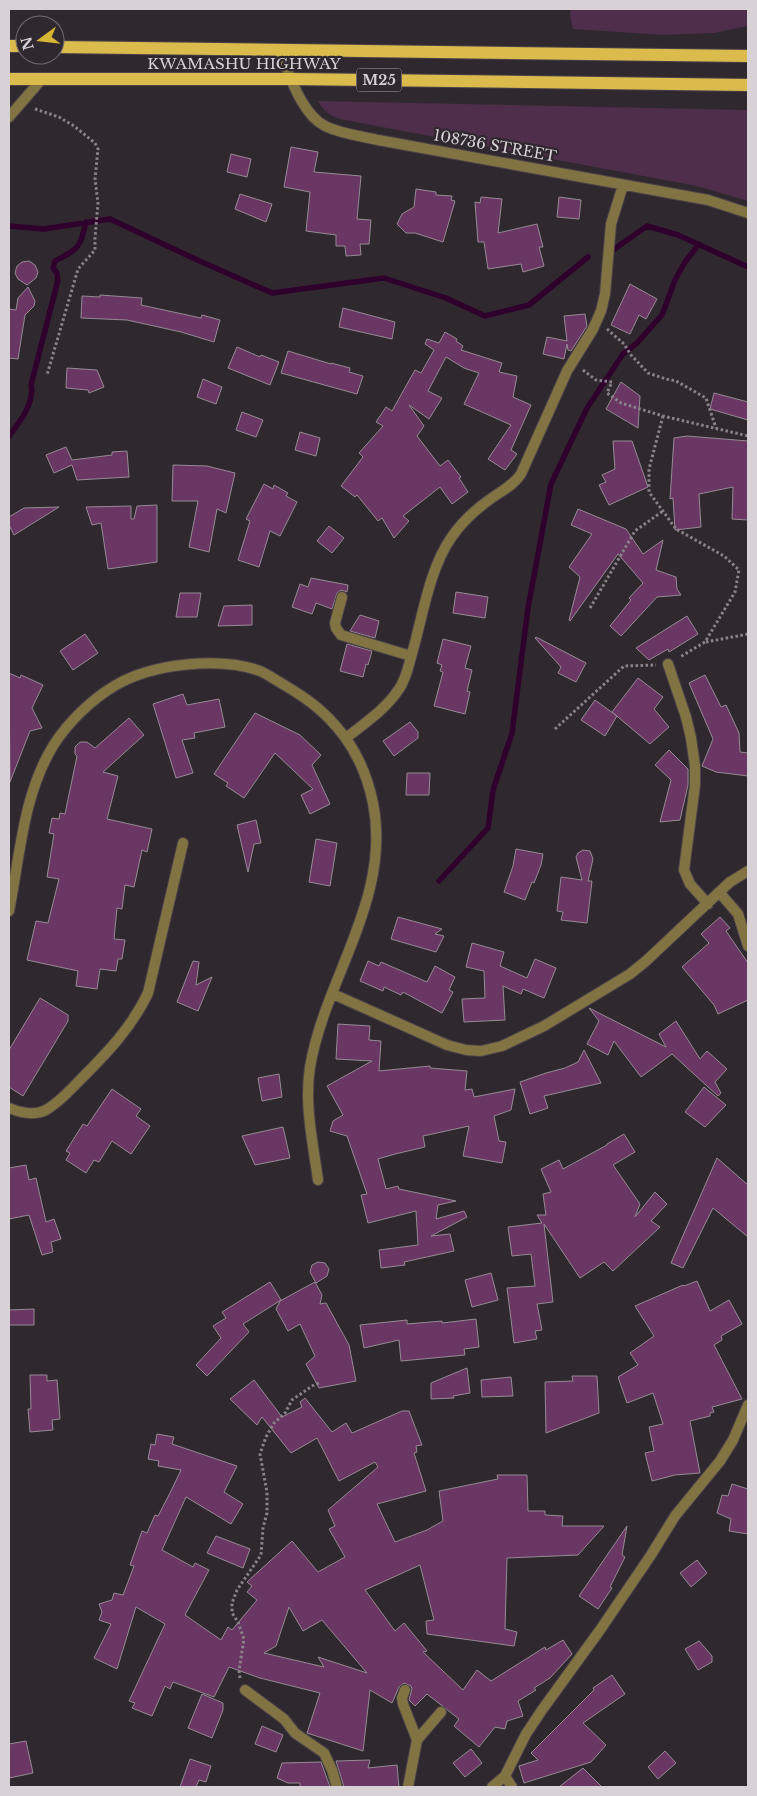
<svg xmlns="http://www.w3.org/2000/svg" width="757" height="1796" font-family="'Libre Baskerville',serif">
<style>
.green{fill:#4e2e4a}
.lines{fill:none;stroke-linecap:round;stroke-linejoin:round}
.stream{stroke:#30002d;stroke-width:5.5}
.building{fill:#6a3765;stroke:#958b93;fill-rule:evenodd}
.service-casing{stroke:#4b434a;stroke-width:12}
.minor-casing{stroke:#4b434a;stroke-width:12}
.primary-casing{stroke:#4b434a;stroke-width:14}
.path{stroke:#8a8389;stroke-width:3;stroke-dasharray:2.5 2.5;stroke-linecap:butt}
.service{stroke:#827442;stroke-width:10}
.minor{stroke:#827442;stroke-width:10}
.primary{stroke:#dabb4b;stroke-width:12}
.labels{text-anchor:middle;stroke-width:4.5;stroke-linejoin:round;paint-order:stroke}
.shield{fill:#30282f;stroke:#a69fa5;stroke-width:1}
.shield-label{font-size:14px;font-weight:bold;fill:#d8d2d7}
.street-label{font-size:15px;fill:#d8d2d7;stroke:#30282f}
</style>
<rect width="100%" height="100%" fill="#30282f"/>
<path class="green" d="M571,9h177v17l-34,7 -51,2 -90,-6 -3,-15z
M318,101l430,9v91l-51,-15 -358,-67c-10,-4 -15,-8 -21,-18z"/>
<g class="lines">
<path class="stream" d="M9,226l35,3 66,-10 83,39 79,35 112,-15 62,20 39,18 44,-11 59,-48
M613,250l34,-24 31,9 70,32
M9,436c10,-13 26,-33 22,-51l27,-105 -1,-7 -4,-5 2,-7c24,-12 25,-13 31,-39
M439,881l49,-53 5,-38 19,-57 16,-125 23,-124 36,-76 36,-54 14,-11 25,-28 13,-35 10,-18 14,-18"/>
</g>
<path class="building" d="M291,147l27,5 -4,20 47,4 -4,43 14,1 -2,24h-9l1,11 -15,1 -1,-10h-9v-11l-30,-4 4,-39 -26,-5z
M231,154l20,5 -4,18 -20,-5z
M416,189l20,3v3l16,1 -1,4 4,1 -12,41 -28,-9h-9l-9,-9 5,-10 12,-7z
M240,194l32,10 -6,18 -31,-13z
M481,197l21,2 -4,34 39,-9 6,23h-4l5,19 -21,6 -2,-8 -33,5 -4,-27h-6l-3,-40 5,1z
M559,197l22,3 -2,19 -22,-2z
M29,261l6,4 3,7 -2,6 -9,7 -9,-6 -3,-6 2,-7 5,-4z
M630,284l27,15 -11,20 -7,-4 -9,19 -19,-9z
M28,287l7,14 -1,5 -9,9 -7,44 -9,-1v-49l7,1 2,-12z
M100,295l42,3 -1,7 60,13 1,-3 18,5 -6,22 -33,-10 -54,-12 -46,-2 1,-22 18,1z
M343,308l52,14 -3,17 -53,-12z
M585,314l2,12 -16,25 -3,-1 -1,-6 -3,15 -21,-5 4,-17 20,4 -3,-25z
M445,332l12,7 -1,2 7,5 -2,4 41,13 -3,9 18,4 -4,21 18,8 -20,45 6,4 -12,16 -17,-11 23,-34 -47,-21 15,-31 -15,-5 -18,-11 -18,34 14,7 -13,21 -20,-14 15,21 -7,10 23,30 8,-6 13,17 -2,1 9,14 -16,12 -12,-17 -37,29 6,5 -15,17 -12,-20 -4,3 -21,-26 -2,2 -14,-11 22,-29 -4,-4 24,-27 -7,-4 10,-15 6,4 23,-41 6,3 13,-23 -9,-6 2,-5 12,4z
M237,347l23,10 1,-2 18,7 -9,23 -42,-17z
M288,351l43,13v-1l19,5 -1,4 14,4 -6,18 -76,-21z
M67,368l30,2 7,17 -15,6 -1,-3 -22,-2z
M203,379l19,8 -6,17 -19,-7z
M621,382l19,14 -2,32 -32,-19z
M714,393l34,9v18l-38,-11z
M242,412l21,8 -7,17 -20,-7z
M300,432l20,6 -4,18 -21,-6z
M687,436l61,5v79l-16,-1 1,-32 -34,7 2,33 -26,3 -2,-32 -3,1 4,-61z
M613,441h19l16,46 -39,18 -10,-20 7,-3 -4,-7 13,-6z
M66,447l6,13 40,-5v-3l15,-1 2,26 -52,3 -5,-15 -18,8 -8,-18z
M173,465l34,1 28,7 -9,40 -9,-4 -8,43 -20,-5 9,-46h-26z
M264,484l9,5 1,-4 14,8 -2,3 11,6 -17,34 -10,-5 -11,36 -21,-7 12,-39 -4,-2z
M157,505v57l-49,7 -7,-46 -9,2 -6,-18 45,-1v13h3l3,-13z
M59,507l-45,28 -5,-10v-8l15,-9z
M578,509l48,20 17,25 20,-14 -7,30 20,7 1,12 4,6 -24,2 -36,39 -11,-10 21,-26 -2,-2 14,-15 -25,-29 -48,67 -1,-1 11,-43 -11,-10 23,-33 -21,-9z
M329,526l15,12 -12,15 -15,-12z
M311,578l37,7 -1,7 -6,-2 -4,3 -5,16 -16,-6 -4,11 -20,-7 8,-23 8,3z
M456,592l32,5 -3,21 -32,-5z
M180,593h21l-4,24h-21z
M252,605v20l-34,1 6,-20z
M360,615l19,6 -4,17 -25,-7z
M687,616l11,18 -29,18 -1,-3 -19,11 -13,-12z
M85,634l13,19 -25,17 -13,-19z
M536,637l50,26 -10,19 -18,-9 3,-6 -26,-29z
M443,639l28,7 -6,22 7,2 -5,21 3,1 -5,22 -31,-8 9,-34 -3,-1 2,-6 -5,-2z
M347,644l25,7 -4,14 -2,-1 -3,13 -23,-6z
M9,673l11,5 1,-3 22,10 -11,23 10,20 -12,3 -20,51z
M705,675l16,32 5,-2 13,28 1,19 8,1v23l-32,-4 -14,-6 11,-27 -24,-56z
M638,678l25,19 -9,12 15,18 -19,17 -38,-32z
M183,694l4,11 32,-6 6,28 -31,6 1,5 -13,2 11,33 -17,5 -23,-74z
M595,700l22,16 -12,20 -24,-16z
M255,713l45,22 21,20 -9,10 18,39 -20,10 -9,-19 12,-6 -38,-36 -31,45 -18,-12 2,-3 -14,-9z
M129,718l15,17 -41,37 15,4 -11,43 45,10 -5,23 -5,-2 -8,37 -9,-2 -3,24 -5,-1 -3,31 11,1 -3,19h-4l-2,12 -16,-2 -3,20 -21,-3 2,-15 -51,-11 9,-39 12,2 11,-44 -12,-2 7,-43 -5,-1 3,-15 7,1 1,-6 5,1 12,-58 -2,-2v-7l5,-5h7l8,6z
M410,722l8,10v6l-24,18 -11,-15z
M669,750l19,19v16l-8,35 -20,2 11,-42 -16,-15z
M407,773h23l-1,22h-23z
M256,820l5,23 -7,1 -6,28 -11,-47z
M316,839l21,4 -7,43 -21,-4z
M516,849l27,5 -2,11 -7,18 -2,-1 -7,18 -21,-8 9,-26z
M583,850l7,1 3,8 -5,22h4l-5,42 -26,-3 2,-8 -6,-1 4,-34 21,3 -6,-23 2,-4z
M398,917l44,12 -7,5 9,2 -8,16 -45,-13z
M720,917l10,11 -4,3 22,32v37l-30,14 -4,-9 -32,-38 27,-24 -8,-9z
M472,943l32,9 -4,14 27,12 8,-19 21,9 -12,30 -21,-9 -2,5 -18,-8 2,34 -41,2 -2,-23 23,-1 -1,-27 -18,-4z
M193,961l6,1 -3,23 16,-8 -14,34 -21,-9z
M368,961l11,5 2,-4 46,20 8,-16 20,11 -6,13 4,2 -11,21 -39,-21 -2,3 -17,-8 -1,4 -23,-10z
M40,998l28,17v6l-45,75 -14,-9v-37z
M589,1008l77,39 -7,-13 17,-13 24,38 7,-8 20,18 -12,13 6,11 -3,3 -46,-42 -31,23 -27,-36 -6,14 -21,-11 12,-23z
M338,1024l32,2 -1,14 12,1 -2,30 51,-5v2l37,3 -2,19 7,-1 2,8 41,-8 -4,21 -17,6 5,25 7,1 -4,21 -39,-7 6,-30 -46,10 2,11 -30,7 -17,5 8,30 12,-3 1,3 57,12 -18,4 -2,14 28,-8 3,6 -36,19 19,-2 4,17 -50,11 1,3 -24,3 -2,-18 39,-5 -2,-34 -48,12 -7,-28 6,-1 -20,-58 -17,-5 3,-10 10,-6 -16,-29 45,-25 -36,-2z
M584,1050l17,33 -57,13 4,12 -18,6 -10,-32 26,-9 19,-5 13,-6z
M279,1074l3,23 -20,4 -4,-23z
M704,1087l22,18 -21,22 -20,-15z
M112,1089l29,20 -5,7 14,10 -19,28 -19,-13 -13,21 -5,-2 -8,13 -20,-13 4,-7 -4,-2 17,-27 4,2z
M283,1127l7,31 -35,7 -13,-29z
M624,1134l11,18 -22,13 27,39 -5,13 20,-25 12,12 -16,17 9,6 -47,44 -9,-9 -24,16 -36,-54 9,78 -16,2 5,26 -7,1 2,8 -23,4 -7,-55 28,-2 -4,-32 -19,2 -4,-29 34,-4 -5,-8h9l-3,-21 8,-2 -10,-23 18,-9 4,9 44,-24v-1z
M717,1158l31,27v52l-35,-29 -30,60 -12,-5z
M26,1165l3,15 7,-2 10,44 8,-3 7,20 -10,3 2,10 -11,3 -13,-40 -20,4v-51z
M318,1262l7,1 4,6 -2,7 -11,7 -6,-11 2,-7z
M491,1273l7,27 -26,7 -7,-27z
M697,1281l13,30 19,-11 13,24 -21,12 1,4 -8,5 28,54 -30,8 2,5 -4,1v3l-20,5 10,52 -25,2 -23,6 -7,-28 9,-2 -5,-24 14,-3 -10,-31 -26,10 -9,-26 20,-12 -8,-12 24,-17 -19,-30 48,-21 1,1z
M270,1282l11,18 -38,24 6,8 -42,44 -11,-11 25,-27 -8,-12 13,-8 -4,-6z
M315,1282l7,13 -2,9 6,-1 23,42 7,36 -37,7 -13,-24 9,-8 -15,-32 -12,7 -12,-22 4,-8z
M34,1309v16h-25v-15z
M476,1319l3,28 -15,2 1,6 -64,6 -2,-21 -35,8 -4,-23 47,-5v4l35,-3v2z
M467,1368l3,25 -17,3 1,2 -23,1v-16z
M30,1375h17v6l10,-1 3,39 -8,1 1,10 -23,2 -2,-23h3z
M572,1376h25l2,37 -53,20 -1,-51 28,-1z
M511,1377l2,19 -31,1 -1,-17z
M254,1380l28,37 20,-10 -2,-5 5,-4 27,34 14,-9 6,10 50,-22h7l13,34 -6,1 1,6 -3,1 12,38 -49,13 18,38 32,-12 16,-9 -4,-30 59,-12 -1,-4h30l1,36h17v4l18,1 -1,10h42l-26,29 -71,3 -2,71 12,3 -3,14 -87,-12 -1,-13 8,-1 -14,-55 -55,25 30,41 9,-8 23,28 -4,1 40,38 14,-20 14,11 54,-34 1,3 17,-10 9,14 -22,24 -16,10 2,2 -18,11 5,15 -16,5 -2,8 -10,-2 -16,20 -25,-21 5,-7 -32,-25 -12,12 -6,-6 3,-11 -1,-3 -7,-3 -5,4 -7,16 -22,-13 -7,61 -56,-18 13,-40 -60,-15 -31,-11 -15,30 -41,-15 -3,7 -5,-3 -13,30 -20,-8 3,-5 -6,-2 36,-77 -29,-17 -19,62 -23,-11 17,-34 -12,-4 3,-8 -3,-8 13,-4 2,-7 9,2 11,-29 -4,-1 12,-34 5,2 8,-18 3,1 12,-23 11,-23 -23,-4 1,-5 -11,-2 3,-15 4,1 2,-11 17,3 -2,7 65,22 -13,26 19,12 -12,20 -45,-27 -24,53 31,17 2,-4 14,7 -24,45 36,25 7,-13 4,3 25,-30 -10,-8 5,-6 -5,-4 45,-41 26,31 27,-15 -16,-28 6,-3 -7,-16 50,-43 -3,-5 -36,19 -22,-43 -26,15 -29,-36 -5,8 -27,-26zM289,1607l14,24 19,-11 45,53 -49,-16 6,10 -60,-14 12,-7z
M732,1484l16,5v45l-19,-3 2,-12 -14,-6 5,-18 6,1z
M627,1526l-5,29 3,2 -15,30 2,1 -14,21 -19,-13z
M216,1536l34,13 -7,19 -36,-15z
M697,1560l10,13 -16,14 -11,-14z
M699,1641l13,15v6l-14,8 -13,-21z
M612,1675l13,19 -42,29 23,22 -15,17 -67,21 -5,-17 19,-6 -7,-7 63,-63 -1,-2z
M202,1694l21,9v7l-11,28 -24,-10z
M262,1726l21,9 -7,17 -21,-8z
M26,1741l7,32 -24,5v-34z
M471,1749l11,14 -17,14 -12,-14z
M665,1751l11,12 -18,16 -10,-12z
M190,1759l21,7 -5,16 -7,-2 -3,7h-16z
M370,1760l-2,8 29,-3 2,22h-55l-8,-26z
M321,1762l9,25h-30v-4h-12l-11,-5 5,-15z
M583,1768l19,19h-43z"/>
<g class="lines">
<g class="service-casing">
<path id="service" d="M342,597l-7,26 1,5 5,7 70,21"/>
</g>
<g class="minor-casing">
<path id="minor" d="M279,50c10,23 22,64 46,76 16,8 36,10 53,14l330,60 40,13
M9,117l32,-37
M668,664l18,53 5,21 4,28v19l-11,85 6,14 18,20
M346,738c19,-15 40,-29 53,-49 8,-11 10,-26 14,-39 10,-36 17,-82 38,-112 10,-15 24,-28 38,-38 12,-9 24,-14 32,-26l46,-103 26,-42 8,-18 4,-17 6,-70 12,-39
M719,892l19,22 10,32
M9,911c11,-55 14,-116 44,-165 15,-24 39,-47 63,-61 36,-21 104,-29 144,-14 7,3 14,8 21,12 27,16 44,28 63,53 15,20 24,43 29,67 19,95 -48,175 -63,264 -6,37 3,76 8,113
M333,994l114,51 19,5 15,1 21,-5 42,-20 86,-52 16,-13 84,-79 18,-11
M9,1108c12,5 25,8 37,2 14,-8 25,-21 35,-31 26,-26 51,-52 67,-86l35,-150
M245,1690l39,29 11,14 29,20 8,17 5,17
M405,1690l-3,8 1,6 14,36 -9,47
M417,1740l24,-28
M505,1776l21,-42 16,-24 58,-80 51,-75 24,-39 45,-55 13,-21 15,-35
M492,1787l13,-11 7,11"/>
</g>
<g class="primary-casing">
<path id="primary" d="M9,46h16
M55,47l693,9
M9,79h283l456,6"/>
</g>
<path class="path" d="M35,109l24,8 15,9 21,17 3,6 -3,30 3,24 -3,35v12l-17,19 -31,106
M607,329l17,15 7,11 17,18 18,6 10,2 30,17 10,30
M583,370l13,10 16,2 -5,11 14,10 42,13 85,20
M663,416l-14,53v23l27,37 48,27 15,14 -4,22 -30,50 -25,15
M590,608l45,-77 28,-20
M706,642l42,-8
M555,729l69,-63 32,-1
M240,1678l-1,-8 5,-31 -6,-17 -6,-9v-10l5,-13 24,-35 2,-27 4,-15v-21l-7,-38 6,-17 8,-14 11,-10 7,-13 20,-14 9,-4"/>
<use href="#service" class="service"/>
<use href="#minor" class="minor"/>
<use href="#primary" class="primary"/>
</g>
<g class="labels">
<rect class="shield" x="356.5" y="68.5" width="45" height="23" rx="4"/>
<g class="shield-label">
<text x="379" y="85">M25</text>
</g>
<g class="street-label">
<text x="244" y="69">KWAMASHU HIGHWAY</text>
<text transform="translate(495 146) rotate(10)" y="5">108736 STREET</text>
</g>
</g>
<rect width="757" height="1796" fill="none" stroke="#d8d2d7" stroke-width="20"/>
<g transform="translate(40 40) rotate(255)"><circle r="24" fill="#30282f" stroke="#736c72"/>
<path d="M0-4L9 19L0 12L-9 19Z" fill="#d6b534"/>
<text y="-8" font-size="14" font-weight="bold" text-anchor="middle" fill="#d8d2d7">N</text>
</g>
</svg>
